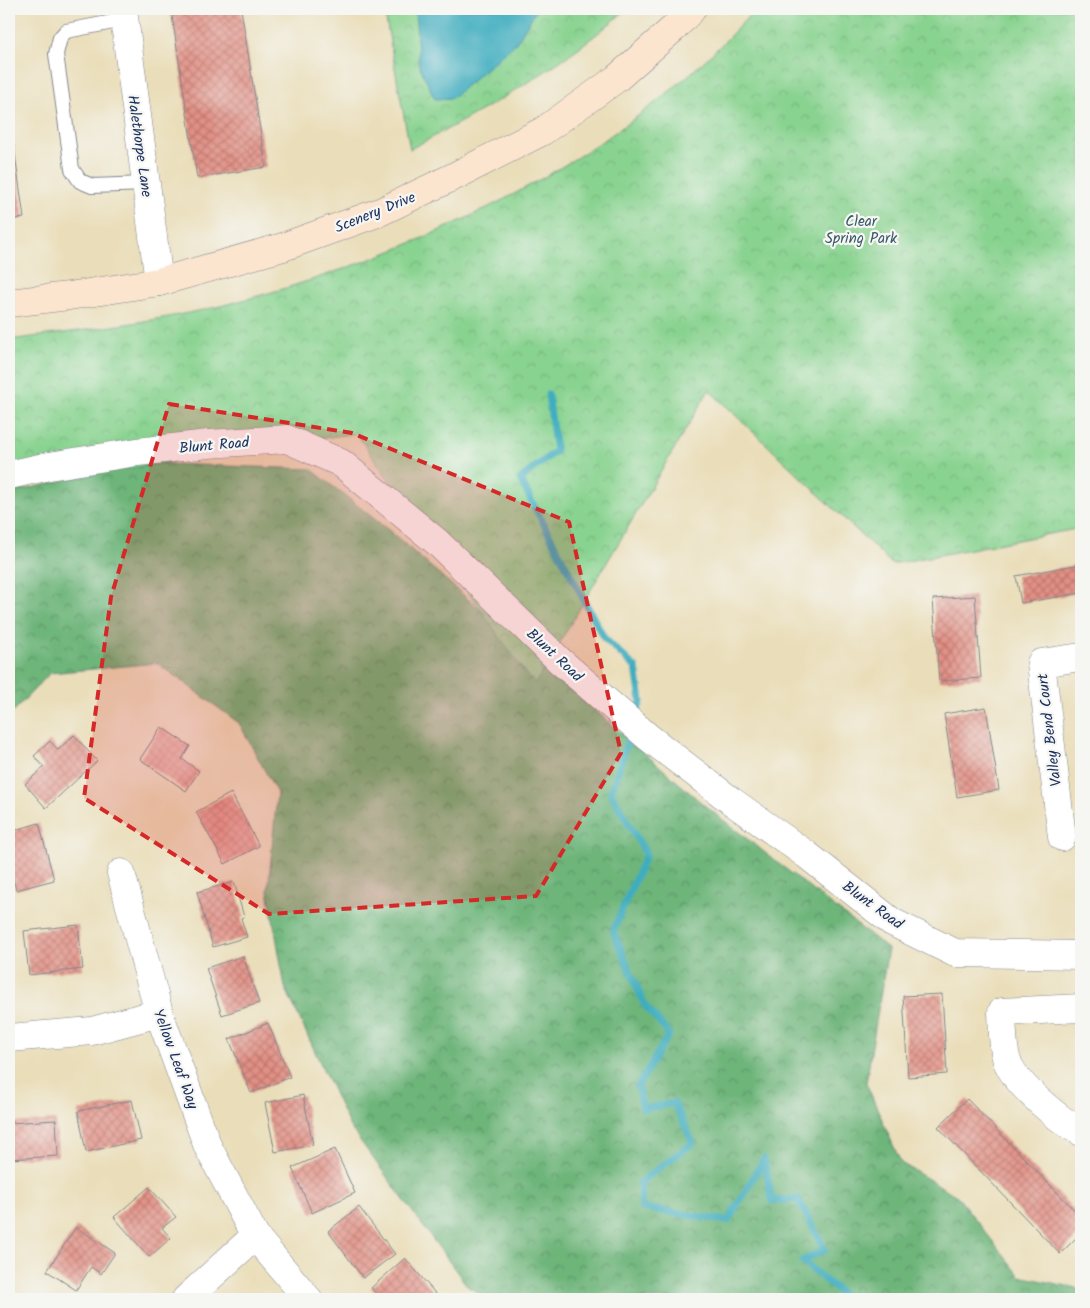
<svg xmlns="http://www.w3.org/2000/svg" width="1090" height="1308" font-family="Kalam,sans-serif">
<style>
.forest{fill:url(#forest-crowns);stroke:#44726c}
.park{fill:url(#park-crowns);stroke:#528177}
.water{fill:#40adbf;stroke:#2e6e8e}
.lines{fill:none;stroke-linecap:round;stroke-linejoin:round}
.stream{stroke:#40adbf;stroke-width:7}
.building{fill:url(#building-cross-hatch)}
.lane-casing{stroke:#82868c;stroke-width:16}
.street-casing{stroke:#82868c;stroke-width:29}
.secondary-casing{stroke:#82868c;stroke-width:29}
.lane{stroke:#fff;stroke-width:14}
.street{stroke:#fff;stroke-width:28}
.secondary{stroke:#fbe5cf;stroke-width:28}
.marked{fill:#d62828;fill-opacity:0.2;stroke:#d62828;stroke-width:4;stroke-dasharray:10 6;stroke-linejoin:round}
.labels{text-anchor:middle;stroke-width:4.5;stroke-linejoin:round;paint-order:stroke}
.street-label{font-size:15px;fill:#1b2f5e;stroke:#f6f6f2}
.park-label{font-size:15px;fill:#36586a;stroke:#f6f6f2}
</style>
<defs>
<pattern id="forest-crowns" width="20" height="18" patternUnits="userSpaceOnUse" patternTransform="scale(1.25)"><rect width="20" height="18" fill="#6eb57a"/><path d="M2 6a3 3 0 1 1 6 0M12 15a3 3 0 1 1 6 0" fill="none" stroke="#5a9467"/></pattern>
<pattern id="park-crowns" width="20" height="18" patternUnits="userSpaceOnUse" patternTransform="scale(1.25)"><rect width="20" height="18" fill="#89d390"/><path d="M2 6a3 3 0 1 1 6 0M12 15a3 3 0 1 1 6 0" fill="none" stroke="#76b57f"/></pattern>
<pattern id="building-cross-hatch" width="8" height="8" patternUnits="userSpaceOnUse" patternTransform="scale(1.25)"><rect width="8" height="8" fill="#e39084"/><path d="M0 0l8 8M0 8l8-8" fill="none" stroke="#b7766f"/></pattern>
</defs>
<rect width="100%" height="100%" fill="#f6f6f2"/>
<filter id="ink" filterUnits="userSpaceOnUse"><feTurbulence type="fractalNoise" baseFrequency=".02" numOctaves="2"/><feDisplacementMap in="SourceGraphic" scale="10" xChannelSelector="R" yChannelSelector="G"/><feConvolveMatrix kernelMatrix="1 2 1 2 8 2 1 2 1" color-interpolation-filters="sRGB"/></filter>
<filter id="wash" filterUnits="userSpaceOnUse"><feTurbulence type="fractalNoise" baseFrequency=".0096" numOctaves="4" result="noise"/><feDisplacementMap in="SourceGraphic" scale="20" xChannelSelector="R" yChannelSelector="G"/><feGaussianBlur stdDeviation="1.12" result="paint"/><feColorMatrix in="noise" values="0 0 0 0 0 0 0 0 0 0 0 0 0 0 0 0 0 1.4 0 .05"/><feComposite in="paint" operator="in"/></filter>
<g filter="url(#wash)">
<rect width="100%" height="100%" fill="#eadeba"/>
<path class="forest" d="M140,463l171,6 80,63 313,273 184,144 -22,134 35,80 56,33 63,80 61,13v10h-592l-21,-12 -118,-160 -65,-140 -17,-96 9,-98 -38,-70 -82,-60 -107,10 -41,43v-223z"/>
<path class="park" d="M384,9h243c-66,58 -140,100 -217,140z
M755,9h326v519l-189,36 -183,-174 -174,294 -10,-11 -169,-240 -347,54v-147c69,-9 138,-17 207,-33 193,-47 407,-147 539,-298z"/>
<path class="water" d="M415,9h122l-21,34 -64,55 -17,1 -16,-34z"/>
<g class="lines">
<path class="stream" d="M548,394l8,57 -36,28 84,159 32,30 5,33 -6,17
M631,730l-20,63 35,61 -33,77 32,75 24,28 -31,52 5,23 31,-6 19,40 -53,39 2,26 86,13 36,-62 8,42 26,-2 27,51 -23,11 46,38"/>
</g>
<g id="blocks">
<path class="building" d="M171,9h70l25,158 -69,11z
M9,112l15,106 -15,2z
M1081,564v29l-60,10 -5,-27z
M975,596l6,82 -42,3 -6,-82z
M986,707l13,83 -42,7 -13,-83z
M161,727l29,19 -8,13 17,12 -13,20 -46,-32z
M74,735l23,26 -51,47 -21,-24 19,-17 -10,-11 16,-15 8,9z
M231,793l28,53 -34,18 -29,-52z
M39,823l15,57 -38,10 -7,-27v-31z
M234,882l10,35 -3,1 6,19 -34,10 -16,-55z
M78,925l5,44 -54,6 -5,-44z
M243,956l16,47 -37,12 -16,-47z
M942,994l5,80 -39,3 -5,-81z
M268,1023l22,54 -39,16 -22,-54z
M303,1095l10,50 -38,7 -10,-49z
M967,1099l114,118v16l-21,21 -122,-127z
M132,1100l9,40 -55,12 -8,-41z
M56,1120l2,36 -49,3v-36z
M335,1149l20,44 -43,20 -20,-45z
M149,1187l27,30 -14,11 9,10 -22,19 -35,-40z
M359,1207l36,47 -32,24 -35,-47z
M76,1227l39,26 -14,21 -10,-7 -15,23 -29,-19z
M405,1258l35,41h-59l-10,-11z"/>
</g>
</g>
<g filter="url(#ink)">
<use href="#blocks" fill-opacity="0" stroke="#82868c" stroke-width="1"/>
<g class="lines">
<g class="lane-casing">
<path id="lane" d="M124,20l-58,11 -6,7 -4,16 16,115 8,12 12,5 54,-2"/>
</g>
<g class="street-casing">
<path id="street" d="M123,9l36,273
M9,475l40,-9 88,-14 71,-8 79,-5 54,24 96,79 123,119 88,76 82,63 77,55 85,67 63,31 126,2
M1062,837l-21,-174 40,-6
M121,873l38,140 49,134 47,89 53,63
M1081,1008l-79,4c1,16 0,34 5,49 9,24 52,59 74,71
M9,1038l83,-7 67,-18
M186,1299l69,-63"/>
</g>
<g class="secondary-casing">
<path id="secondary" d="M9,303l60,-7 90,-14 124,-35 97,-35 75,-36 88,-45 73,-52 58,-51 18,-19"/>
</g>
<use href="#lane" class="lane"/>
<use href="#street" class="street"/>
<use href="#secondary" class="secondary"/>
</g>
</g>
<path class="marked" d="M169,404l183,29 217,89 52,231 -85,143 -267,18 -185,-116 27,-201z"/>
<g class="labels">
<g class="street-label">
<text transform="translate(140 146) rotate(82)" y="5">Halethorpe Lane</text>
<text transform="translate(375 212) rotate(-22)" y="5">Scenery Drive</text>
<text transform="translate(214 445) rotate(-5)" y="5">Blunt Road</text>
<text transform="translate(555 655) rotate(43)" y="5">Blunt Road</text>
<text transform="translate(1049 730) rotate(-97)" y="5">Valley Bend Court</text>
<text transform="translate(873 905) rotate(36)" y="5">Blunt Road</text>
<text transform="translate(176 1059) rotate(70)" y="5">Yellow Leaf Way</text>
</g>
<g class="park-label">
<text x="861" y="226">Clear<tspan x="861" dy="17">Spring Park</tspan></text>
</g>
</g>
<rect width="1090" height="1308" fill="none" stroke="#f6f6f2" stroke-width="30"/>
</svg>
